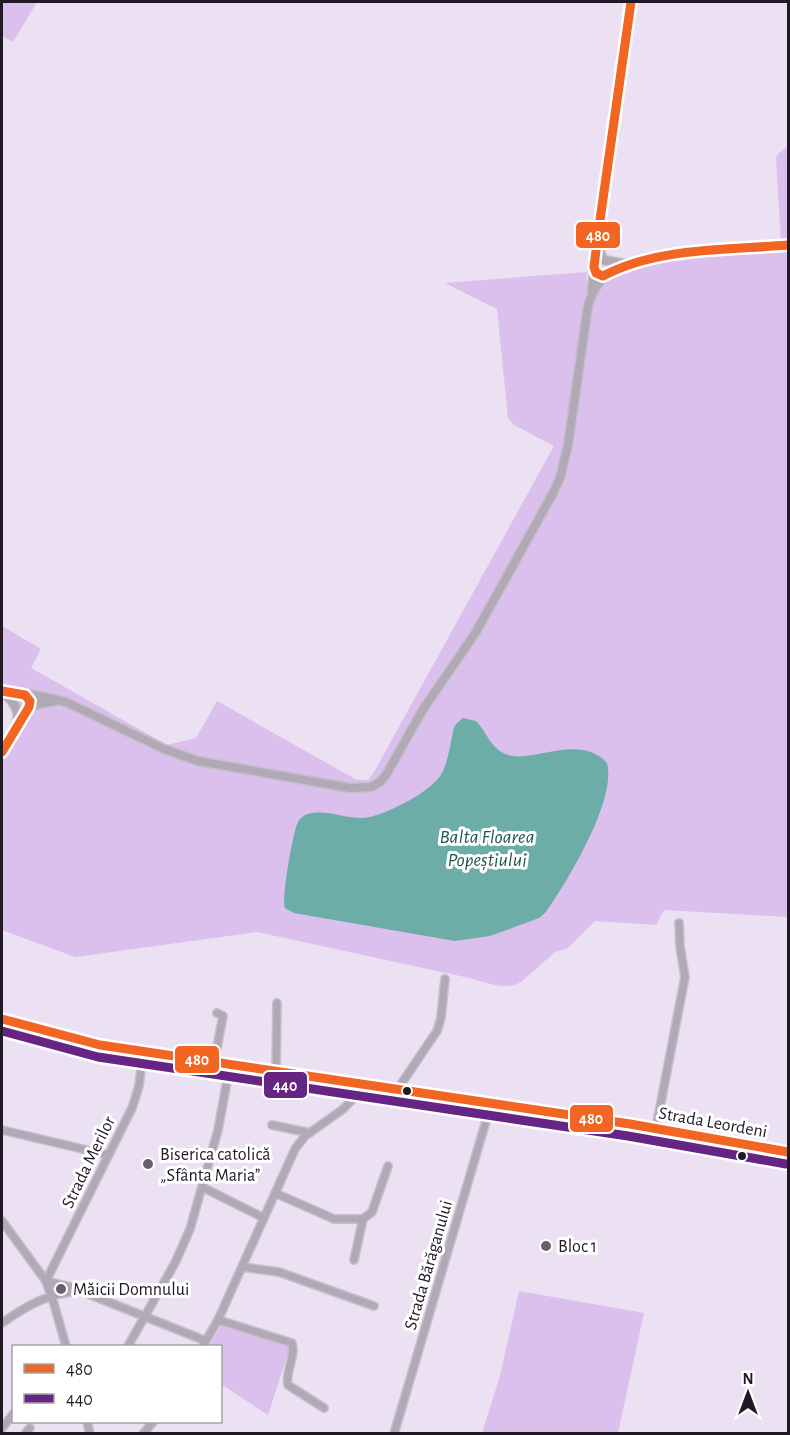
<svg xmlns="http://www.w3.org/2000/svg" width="790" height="1435" font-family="'Alegreya Sans',sans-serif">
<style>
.green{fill:#dbbfec}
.water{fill:#6cada7}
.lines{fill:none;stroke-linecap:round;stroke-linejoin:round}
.minor-casing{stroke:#c6bfcb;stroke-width:10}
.tertiary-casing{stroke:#c6bfcb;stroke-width:11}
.secondary-casing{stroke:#c6bfcb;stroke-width:12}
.minor{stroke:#b1aab6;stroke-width:7}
.tertiary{stroke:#b1aab6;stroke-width:8}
.secondary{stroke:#b1a9b6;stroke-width:9}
.bus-1-casing{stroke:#fff;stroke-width:14}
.bus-2-casing{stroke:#fff;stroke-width:14}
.bus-1{stroke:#f26522;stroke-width:9}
.bus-2{stroke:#662483;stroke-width:9}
.bus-dot{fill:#211a25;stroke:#fff;stroke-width:2}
.poi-dot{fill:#68606d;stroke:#fff;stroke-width:2}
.labels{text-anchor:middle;stroke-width:6;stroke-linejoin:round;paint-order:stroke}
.street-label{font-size:18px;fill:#211a25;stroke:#fff}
.poi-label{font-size:18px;fill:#211a25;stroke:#fff;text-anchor:start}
.water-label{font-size:20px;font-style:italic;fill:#22574e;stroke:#fff}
.line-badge{stroke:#fff;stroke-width:2}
.badge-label{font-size:16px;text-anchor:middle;font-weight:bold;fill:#fff}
</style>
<rect width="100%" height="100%" fill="#ebe1f2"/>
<path class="green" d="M2,2h35l-24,40 -11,-6z
M788,146v94l-7,1 -5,-83 2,-4z
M788,250v667l-124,-7 -8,15 -61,-4 -27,27 -13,4 -34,30c-14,8 -32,2 -47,-3l-217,-47 -182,25 -73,-27v-171l16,-31 -4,-20 -12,-14v-68l39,23 -10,19 136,77 29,-7 21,-37 140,79h11l6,-8 180,-326 -40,-21 -6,-7 -11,-109 -52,-26 142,-11 -1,9 19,1c28,-28 142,-29 183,-32z
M519,1291l125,22 -26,120h-136l18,-57z
M221,1326l69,21 -22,68 -47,-31 -1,-38h-11z"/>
<path class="water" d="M463,718l13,3c10,10 14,25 27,32 26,14 75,-22 104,10 10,36 -39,118 -61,149l-7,6 -49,18 -35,5 -161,-28 -9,-5c-4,-8 8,-77 13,-86 2,-4 6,-7 10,-8 18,-5 37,5 55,4 20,-1 70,-27 79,-45 7,-13 8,-30 12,-45l2,-4z"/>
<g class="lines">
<g class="minor-casing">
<path id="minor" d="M143,1052l-4,34 -7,22 -86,173 25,6 135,54
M214,1063l9,-47 -6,-3
M276,1072l1,-69
M397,1090l40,-59 4,-13 4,-39
M272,1125l38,8
M656,1128l29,-151 -5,-31 -1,-23
M2,1130l106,25
M202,1187l62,31
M275,1193l59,26h29l9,-7 16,-46
M2,1221l44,60 8,23 12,42
M354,1260l9,-41
M242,1267l37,5 95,34
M218,1320l74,23c4,14 -7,28 -4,42l36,23
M2,1323c23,-16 47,-31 76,-31
M128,1346l47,-83 15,-34 28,-99 12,-65
M203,1346l15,-26 77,-171 10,-13 37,-26 24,-24
M87,1422l3,12
M2,1428l12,-15
M25,1434l5,-6
M143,1434l10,-12
M394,1434l97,-330"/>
</g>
<g class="tertiary-casing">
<path id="tertiary" d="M598,246l5,14 22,4
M592,291l6,-57 33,-232
M2,691l38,5 26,6 98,47 34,12 152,27 21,-1 9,-5 6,-7 36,-64 54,-79 76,-137 8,-17 8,-33 20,-139c4,-13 10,-26 22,-34 33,-22 136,-23 178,-27
M2,692c10,7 17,16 16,29
M2,752l23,-42 14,-6 17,-3"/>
</g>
<g class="secondary-casing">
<path id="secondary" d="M2,1019l98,26 530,79 158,28"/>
</g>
<use href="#minor" class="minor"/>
<use href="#tertiary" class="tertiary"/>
<use href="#secondary" class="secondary"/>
<g class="bus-1-casing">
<path id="bus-1" d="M631,2l-33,232 -4,33 2,6 7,3c55,-29 125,-26 185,-31
M2,691l23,4 5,6 -1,6 -27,45
M2,1019l98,26 530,79 158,28"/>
</g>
<g class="bus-2-casing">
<path id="bus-2" d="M2,1031l96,26 530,79 158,28"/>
</g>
<use href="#bus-1" class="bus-1"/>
<use href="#bus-2" class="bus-2"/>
</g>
<g class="bus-dot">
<circle cx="407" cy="1091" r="5"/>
<circle cx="742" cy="1156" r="5"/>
</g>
<g class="poi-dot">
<circle cx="148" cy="1164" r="6"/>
<circle cx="546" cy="1246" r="6"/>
<circle cx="61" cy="1289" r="6"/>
</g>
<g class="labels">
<g class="street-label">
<text transform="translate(713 1122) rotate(10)" y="6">Strada Leordeni</text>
<text transform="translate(88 1162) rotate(-64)" y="6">Strada Merilor</text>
<text transform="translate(428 1265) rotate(-74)" y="6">Strada Bărăganului</text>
</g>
<g class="poi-label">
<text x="160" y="1160">Biserica catolică<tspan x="160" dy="21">„Sfânta Maria”</tspan></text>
<text x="558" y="1252">Bloc 1</text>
<text x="73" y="1295">Măicii Domnului</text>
</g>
<g class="water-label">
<text x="487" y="843">Balta Floarea<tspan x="487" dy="23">Popeștiului</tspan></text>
</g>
</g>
<g class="line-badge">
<rect x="575" y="221" width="46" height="28" rx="6" fill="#f26522"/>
<rect x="174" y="1045" width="46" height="29" rx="6" fill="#f26522"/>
<rect x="263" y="1071" width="45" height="28" rx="6" fill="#662483"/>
<rect x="569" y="1104" width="45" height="29" rx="6" fill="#f26522"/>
</g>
<g class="badge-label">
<text x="598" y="241">480</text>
<text x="197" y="1065">480</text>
<text x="285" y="1091">440</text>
<text x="591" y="1124">480</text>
</g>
<rect width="790" height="1435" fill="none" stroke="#211a25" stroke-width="6"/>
<rect x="12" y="1345" width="210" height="78" fill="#ffffff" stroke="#a6a3a8" stroke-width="1.5"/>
<rect x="24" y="1364" width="30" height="9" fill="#f26522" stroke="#a6a3a8" stroke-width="1.5"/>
<text x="66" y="1375" font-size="18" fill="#211a25">480</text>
<rect x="24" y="1394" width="30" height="9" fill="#662483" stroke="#a6a3a8" stroke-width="1.5"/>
<text x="66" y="1405" font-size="18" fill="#211a25">440</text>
<g transform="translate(748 1393)" stroke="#ffffff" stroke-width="4.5" paint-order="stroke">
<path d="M0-4.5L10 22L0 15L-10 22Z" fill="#211a25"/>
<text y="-9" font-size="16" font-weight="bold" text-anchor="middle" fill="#211a25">N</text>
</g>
</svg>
